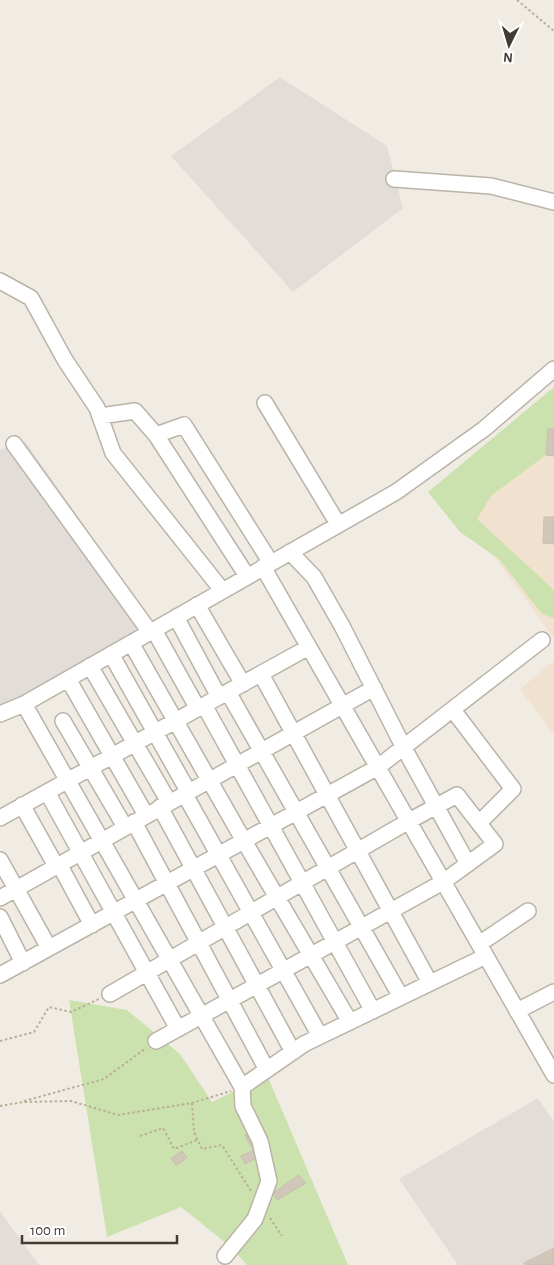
<svg xmlns="http://www.w3.org/2000/svg" width="554" height="1265" font-family="'Alegreya Sans',sans-serif">
<style>
.commercial{fill:#f1e2cf}
.industrial{fill:#e2ddd8}
.green{fill:#cce2ae}
.building{fill:#d0c7b9;stroke:#cbbead}
.lines{fill:none;stroke-linecap:round;stroke-linejoin:round}
.minor-casing{stroke:#bab3a7;stroke-width:18}
.path{stroke:#bbae99;stroke-width:2;stroke-dasharray:2.5 2.5;stroke-linecap:butt}
.minor{stroke:#fff;stroke-width:15}
</style>
<rect width="100%" height="100%" fill="#f0ece3"/>
<path class="commercial" d="M554,406v232l-104,-142z
M554,661v74l-34,-46z"/>
<path class="industrial" d="M280,77l107,69 16,62 -110,84 -122,-136z
M25,441l126,181 -133,78 -18,7v-257z
M538,1098l16,24v143h-96l-59,-86z
M0,1211l39,54h-39z"/>
<path class="green" d="M554,387v62l-63,47 -14,23 77,71v28l-12,-4 -43,-55 -39,-27 -32,-40z
M69,1000l58,10 53,44 32,48 55,-27 81,190h-101l-15,-17 -51,-41 -74,30z"/>
<path class="building" d="M548,429h6v27l-8,-1z
M544,517h10v27l-11,-1z
M253,1132l6,12 -8,3 -6,-12z
M258,1148l3,8 -16,8 -4,-8z
M182,1151l5,7 -11,7 -5,-7z
M299,1175l7,8 -29,17 -4,-7z
M554,1248v17h-29l-1,-2z"/>
<g class="lines">
<g class="minor-casing">
<path id="minor" d="M394,179l97,7 63,16
M0,281l31,17 34,62 32,48 16,45 109,137
M265,403l73,121
M100,416l35,-5 21,24 91,141
M156,435l28,-10 87,138
M14,444l136,188
M290,552l24,25 28,49 62,122 64,116
M263,567l291,508
M197,605l46,79
M176,617l43,80
M154,630l44,79
M131,643l113,198 106,181
M111,654l77,137
M90,666l79,136
M261,674l169,309
M68,679l78,136
M228,692l173,305
M24,704l218,383
M204,705l169,306
M453,710l60,79 -34,34
M0,714l24,-10 372,-212 88,-63 70,-60
M63,721l62,106
M47,792l131,237
M184,793l136,243
M22,805l34,61
M160,807l133,245
M0,818l309,-171
M134,822l133,248
M0,860l49,88
M59,864l33,61
M0,898l374,-210
M0,917l23,46
M479,944l49,-33
M0,975l378,-208 164,-127
M110,994l299,-173 48,-26 38,49 -52,38 -287,159
M517,1011l37,-19
M225,1256l30,-37 14,-38 -9,-40 -17,-35 -1,-19 62,-43 182,-88"/>
</g>
<path class="path" d="M517,0l37,31
M0,1041l34,-9 15,-25 22,5 28,-13
M24,1101l80,-22 42,-31
M192,1103l2,29 8,17 20,-4 29,46
M0,1106l23,-4 48,-1 47,14 74,-12 39,-12
M140,1136l23,-8 11,21 23,-9
M270,1218l12,18"/>
<use href="#minor" class="minor"/>
</g>
<g transform="translate(509 45) rotate(185)" stroke="#ffffff" stroke-width="4" paint-order="stroke">
<path d="M0-4L9 19L0 12L-9 19Z" fill="#413b34"/>
<text y="-8" font-size="14" font-weight="bold" text-anchor="middle" fill="#413b34">N</text>
</g>
<path d="M22 1235v8h155v-8" fill="none" stroke="#413b34" stroke-width="2.5"/>
<text x="30" y="1235" font-size="15" fill="#413b34" stroke="#ffffff" stroke-width="4" paint-order="stroke">100 m</text>
</svg>
